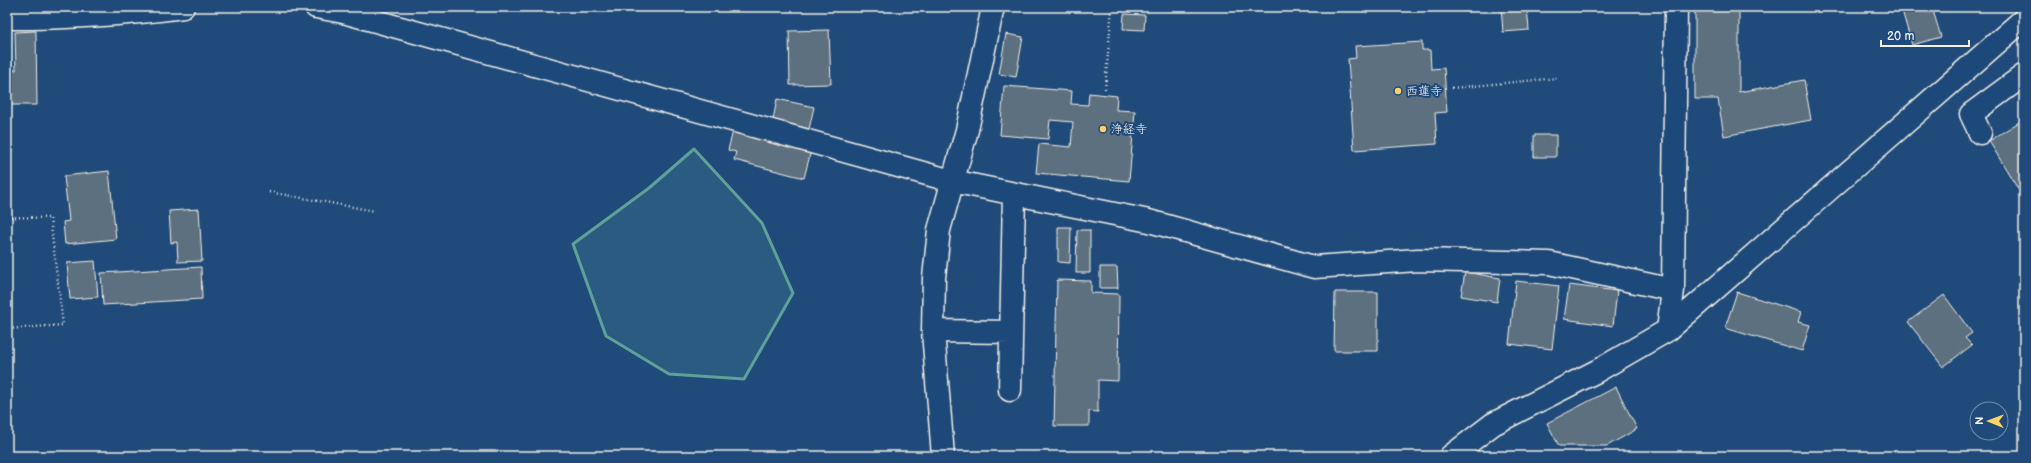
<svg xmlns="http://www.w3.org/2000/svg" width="2031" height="463" font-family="'Balsamiq Sans','Klee One',sans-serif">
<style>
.building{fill:#5d707f;stroke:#f4f1e8}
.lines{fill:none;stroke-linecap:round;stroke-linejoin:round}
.minor-casing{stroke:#f4f1e8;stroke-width:25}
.path{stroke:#f4f1e8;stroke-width:2.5;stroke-dasharray:1 3;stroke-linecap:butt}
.minor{stroke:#1f4a7a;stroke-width:22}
.marked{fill:#5fa199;fill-opacity:0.2;stroke:#5fa199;stroke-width:3;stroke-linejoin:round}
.poi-dot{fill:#ffd166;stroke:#1f4a7a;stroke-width:1.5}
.labels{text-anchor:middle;stroke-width:4;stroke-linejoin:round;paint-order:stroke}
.poi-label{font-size:12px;fill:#f4f1e8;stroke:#1f4a7a;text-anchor:start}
</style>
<rect width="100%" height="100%" fill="#1f4a7a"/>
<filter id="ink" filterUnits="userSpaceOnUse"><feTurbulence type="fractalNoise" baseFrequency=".025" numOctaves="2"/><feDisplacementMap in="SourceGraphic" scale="8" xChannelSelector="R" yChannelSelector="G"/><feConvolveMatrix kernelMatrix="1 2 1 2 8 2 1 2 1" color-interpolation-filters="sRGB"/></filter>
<g filter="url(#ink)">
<path class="building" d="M1501,7h26l2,23 -26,2z
M1695,7h44v85l65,-12 7,40 -87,16 -6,-37h-23z
M1901,7h31l9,30 -29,8z
M1943,7h18l-17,4z
M1124,14l21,1 -1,15 -21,-1z
M829,30l2,54 -41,1 -1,-54z
M36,31l1,74h-30v-35h9l-1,-38z
M1006,34l17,3 -7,40 -17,-3z
M1422,42v8h8l1,19 13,-1 3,44 -12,1 2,31 -83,6 -6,-91 8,-1 -1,-12z
M1004,86l68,5 -1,13 17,1 1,-12 28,3 -1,14 19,1 -6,70 -93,-8 3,-29 32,3 2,-25 -23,-2 -2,19 -48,-4z
M777,99l37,8 -5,22 -36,-9z
M2024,119v80l-35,-58z
M733,131l78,20 -7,27 -70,-18 2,-8 -8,-2z
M1534,135h22v22h-22z
M109,171l7,68 -51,5 -2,-22 6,-1 -5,-45z
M199,209l3,52 -24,1 -1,-20 -6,1 -2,-32z
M1058,227h13l-1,36 -12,-1z
M1077,230h13v43h-14z
M95,261l3,36 -28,2 -3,-36z
M201,267l1,32 -99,6 -2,-32z
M1100,267h17l1,21h-18z
M1465,272l35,6 -3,24 -36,-6z
M1057,280l34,1v12l28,1 -1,87 -20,-1v32l-9,-1v15h-35z
M1516,281l43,5 -7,63 -43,-5z
M1569,285l48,6 -4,35 -49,-7z
M1335,292h43v59h-44z
M1737,292l64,20 -3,10 12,3 -8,26 -77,-23z
M1944,295l28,38 -7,5 7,7 -29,22 -35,-45z
M1616,387l21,42 -30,17h-48l-12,-23z"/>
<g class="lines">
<g class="minor-casing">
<path id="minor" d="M316,7l27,5 609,169 197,40 165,46 104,-7 131,3 124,27
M7,18c59,0 117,-3 176,-11
M1980,133l-9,-19 53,-39
M1668,330l5,-40 3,-283
M933,331l78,1
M1010,390l4,-196
M943,456l-10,-125 1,-53 5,-48 28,-100 26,-123
M1451,456l42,-32 104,-53 71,-41 356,-311"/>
</g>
<path class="path" d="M1452,88l105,-10
M1105,89l7,-82
M269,192l106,19
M7,217l43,1 13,107 -56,4"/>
<use href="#minor" class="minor"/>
</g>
</g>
<path class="marked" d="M694,149l68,74 31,70 -49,86 -75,-5 -63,-38 -33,-92 76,-56z"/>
<g class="poi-dot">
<circle cx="1398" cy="91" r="4"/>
<circle cx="1103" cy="129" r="4"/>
</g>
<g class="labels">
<g class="poi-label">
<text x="1406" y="95">西蓮寺</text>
<text x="1111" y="133">浄経寺</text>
</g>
</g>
<rect width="2031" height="463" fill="none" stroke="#1f4a7a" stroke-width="24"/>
<rect x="12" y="12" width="2007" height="439" fill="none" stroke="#f4f1e8" stroke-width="1.5" filter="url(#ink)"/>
<g transform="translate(1989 421) rotate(271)"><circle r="19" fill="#1f4a7a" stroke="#748da6"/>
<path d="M0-3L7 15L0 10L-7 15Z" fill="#ffd166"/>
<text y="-6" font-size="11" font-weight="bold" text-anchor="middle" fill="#f4f1e8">N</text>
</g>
<path d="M1881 40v6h88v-6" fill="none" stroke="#f4f1e8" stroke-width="2"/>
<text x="1887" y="40" font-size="12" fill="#f4f1e8" stroke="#1f4a7a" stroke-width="3" paint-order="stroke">20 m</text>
</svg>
